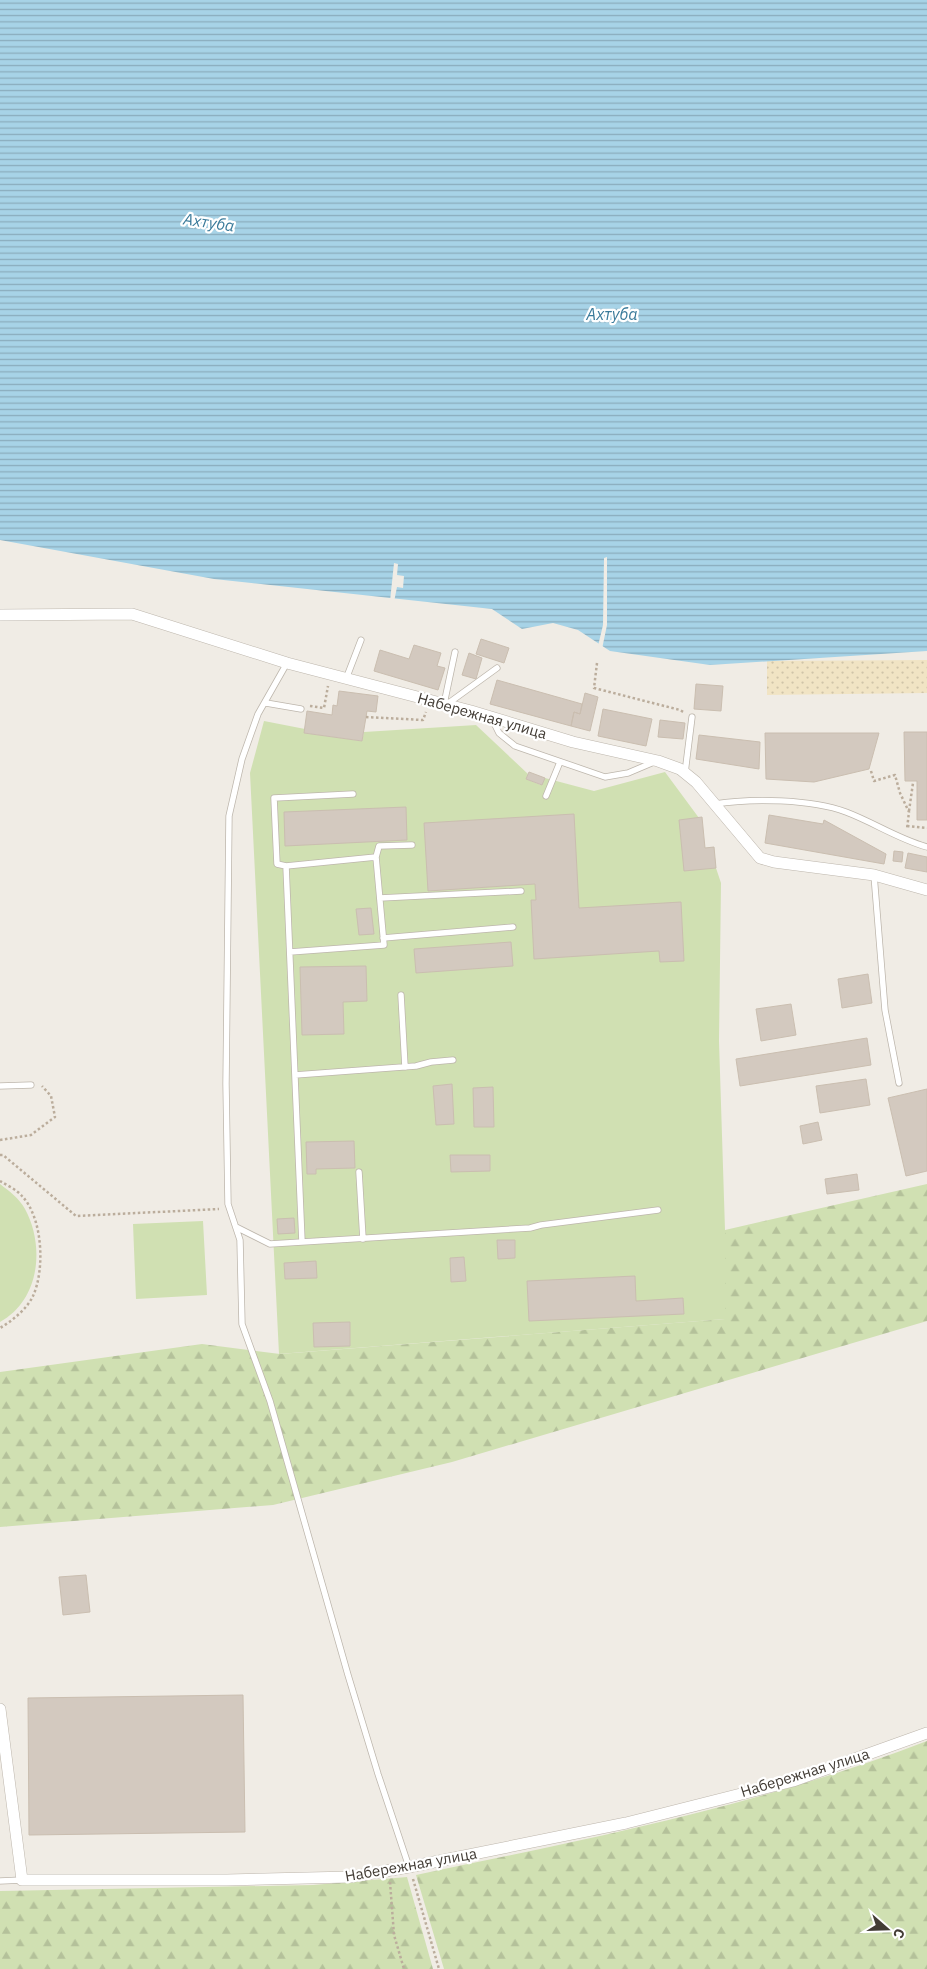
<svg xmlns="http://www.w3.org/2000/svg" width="927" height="1969" font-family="'IBM Plex Sans',sans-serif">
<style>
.forest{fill:url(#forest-firs)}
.sand{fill:url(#sand-dots)}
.pitch{fill:#d0e0b2}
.water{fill:url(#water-rules)}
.pier{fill:#f0ece5}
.building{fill:#d3c9bf;stroke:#cabeb0}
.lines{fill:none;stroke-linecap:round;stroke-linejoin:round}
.lane-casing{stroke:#bdb6ac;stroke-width:7}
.street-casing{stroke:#bdb6ac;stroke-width:12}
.path{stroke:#bbad9c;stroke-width:2.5;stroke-dasharray:2.5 2.5;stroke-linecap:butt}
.lane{stroke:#fff;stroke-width:5.5}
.street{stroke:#fff;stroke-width:11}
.labels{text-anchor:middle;stroke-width:4.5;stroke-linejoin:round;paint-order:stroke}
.street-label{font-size:15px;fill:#423c35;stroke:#fff}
.water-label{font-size:16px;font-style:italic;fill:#397a9a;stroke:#fff}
</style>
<defs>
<pattern id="forest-firs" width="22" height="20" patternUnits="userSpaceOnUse" patternTransform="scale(1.25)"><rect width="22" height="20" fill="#d0e0b2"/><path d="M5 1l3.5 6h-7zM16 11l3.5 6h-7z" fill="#b4c19a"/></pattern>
<pattern id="sand-dots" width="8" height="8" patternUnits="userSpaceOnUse" patternTransform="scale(1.25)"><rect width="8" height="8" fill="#f1e4c4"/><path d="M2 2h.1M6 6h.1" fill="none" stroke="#d0c4a9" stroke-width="1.8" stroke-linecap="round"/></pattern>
<pattern id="water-rules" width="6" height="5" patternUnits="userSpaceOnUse" patternTransform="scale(1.25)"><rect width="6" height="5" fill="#a7d3e7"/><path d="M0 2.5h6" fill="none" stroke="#8aacbc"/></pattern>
</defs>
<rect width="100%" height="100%" fill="#f0ece5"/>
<path class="forest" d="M927,1184v137l-475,141 -179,43 -273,22v-155l202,-28 78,10 445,-35v-89z
M927,1741v228h-483l-28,-94c172,-36 346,-70 511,-134z
M407,1877l26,92h-433v-78l313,-6z"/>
<path class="sand" d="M927,660v33l-160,2v-34z"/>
<path class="pitch" d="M264,721l41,8v4l57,8 2,-9 112,-7 52,49 -2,5 15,6 4,-7 49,13 71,-19 34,46 6,30 9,-1 2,21 5,15 -2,158 6,189v89l-446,35 -29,-581z
M0,1184c9,7 19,14 25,25 20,37 15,91 -25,113z
M203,1221l4,74 -71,4 -3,-75z"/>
<path class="water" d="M0,0h927v651l-217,14 -100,-14 -32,-21 -25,-7 -31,6 -30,-20 -278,-30 -214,-39z"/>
<path class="pier" d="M607,557v68l-5,24 -4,-3 5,-21 1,-67z
M394,563l4,1 -1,11 7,1 -1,12 -6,-1 -3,15 -4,-1z"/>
<path class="building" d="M481,639l28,9 -5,15 -28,-9z
M414,645l27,8 -4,13 8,2 -7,22 -64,-19 6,-21 29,9z
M469,653l13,5 -6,21 -14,-4z
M497,680l85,24 -2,10 -6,-2 -3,14 -81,-22z
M696,684l27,2 -2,25 -27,-2z
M339,691l39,5 -2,16 -9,-1 -5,30 -58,-8 3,-22 25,4 1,-10 4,1z
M585,693l13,4 -8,34 -19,-5 3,-14 6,2z
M603,709l49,10 -6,27 -48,-10z
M660,720l25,3 -2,16 -25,-2z
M904,732h23v88h-10v-39h-12z
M765,733h114l-10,36 -55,13 -48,-3z
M699,735l61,7 -1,27 -63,-10z
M529,772l16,6 -3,7 -16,-6z
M406,807l1,33 -122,6 -1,-34z
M574,814l5,94 102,-6 3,59 -24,1 -1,-11 -125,8 -3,-59h5l-1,-16 -107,7 -4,-68z
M769,815l54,9 1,-4 62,34 -2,10 -119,-21z
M702,817l3,31 9,-1 2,21 -32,3 -5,-51z
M894,851l9,1 -1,10 -9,-1z
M908,853l19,4v15l-22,-4z
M371,908l3,26 -15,1 -3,-26z
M511,942l2,24 -97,7 -2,-24z
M366,966l1,35 -24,1 1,32 -42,1 -2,-68z
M868,974l4,29 -30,5 -4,-29z
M791,1004l5,31 -35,6 -5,-32z
M867,1038l4,27 -131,21 -4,-27z
M866,1079l4,26 -50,8 -4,-27z
M452,1084l2,40 -18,1 -3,-39z
M493,1087l1,40h-20l-1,-39z
M927,1089v82l-21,5 -18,-78z
M818,1122l4,18 -19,4 -3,-18z
M354,1141l1,27 -39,1v5h-9l-1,-32z
M450,1155h40v16l-39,1z
M857,1174l2,16 -32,4 -2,-15z
M294,1218l1,15 -17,1 -1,-15z
M497,1240h18v18l-17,1z
M464,1257l2,24 -15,1 -1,-24z
M316,1261l1,17 -32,1 -1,-16z
M635,1276l1,25 47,-3 1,16 -155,7 -2,-40z
M350,1322v24l-36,1 -1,-24z
M86,1575l4,37 -27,3 -4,-38z
M243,1695l2,137 -216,3 -1,-137z"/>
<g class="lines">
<g class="lane-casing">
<path id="lane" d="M287,663l-29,51 -16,45 -13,57 -3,268 2,120 12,36 2,84 28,77 78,274 30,99 31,93
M346,679l15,-39
M266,703l35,6
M444,704l11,-52
M446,705l51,-37
M492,719l7,14 16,13 90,31 23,-4 26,-11
M685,773l7,-56
M546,796l14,-34
M715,804c36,-6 96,-5 131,8 27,10 52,27 81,35
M286,866l-9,-2 -3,-66 79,-4
M874,875l11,135 14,73
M380,898l141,-7
M383,938l130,-11
M290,952l94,-7 -8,-88
M401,995l4,72
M295,1075l121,-9 15,-4 22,-2
M0,1086l31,-1
M359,1172l4,67
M236,1227l34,17 32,-2 -16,-376 90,-9 3,-11 33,-1
M302,1242l228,-14 11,-3 117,-15
M0,1881l22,-1"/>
</g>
<g class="street-casing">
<path id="street" d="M0,615l132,-1 155,49 184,48 102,31 85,19 22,8 16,13 64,76 14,4 100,13 53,15
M0,1709l22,171h205l123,-3 59,-10 217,-44 167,-42 134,-48"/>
</g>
<path class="path" d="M597,663l-3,25 86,22 5,3
M310,706l14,2 4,-22
M366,717l57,3 3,-8
M871,771l3,10 21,-6 5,18 9,19 -2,17
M909,811l4,-28
M907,826l20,2
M0,1140l31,-5 24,-18 -4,-21 -9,-10
M0,1155h3l73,61 143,-7
M0,1181c7,4 17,9 22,15 21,22 23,74 11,100 -6,13 -21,25 -33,32
M413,1879l26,90
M390,1882l4,53 10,34"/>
<use href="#lane" class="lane"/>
<use href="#street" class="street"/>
</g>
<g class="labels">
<g class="street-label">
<text transform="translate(482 716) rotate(16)" y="5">Набережная улица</text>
<text transform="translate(805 1773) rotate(-17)" y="5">Набережная улица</text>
<text transform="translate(411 1865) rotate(-10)" y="5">Набережная улица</text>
</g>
<g class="water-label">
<text transform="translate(209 222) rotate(8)" y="6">Ахтуба</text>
<text x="612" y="320">Ахтуба</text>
</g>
</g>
<g transform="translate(887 1929) rotate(110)" stroke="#ffffff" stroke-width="4" paint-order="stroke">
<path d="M0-4L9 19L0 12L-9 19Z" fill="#423c35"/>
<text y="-8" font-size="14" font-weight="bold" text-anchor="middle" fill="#423c35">С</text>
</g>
</svg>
